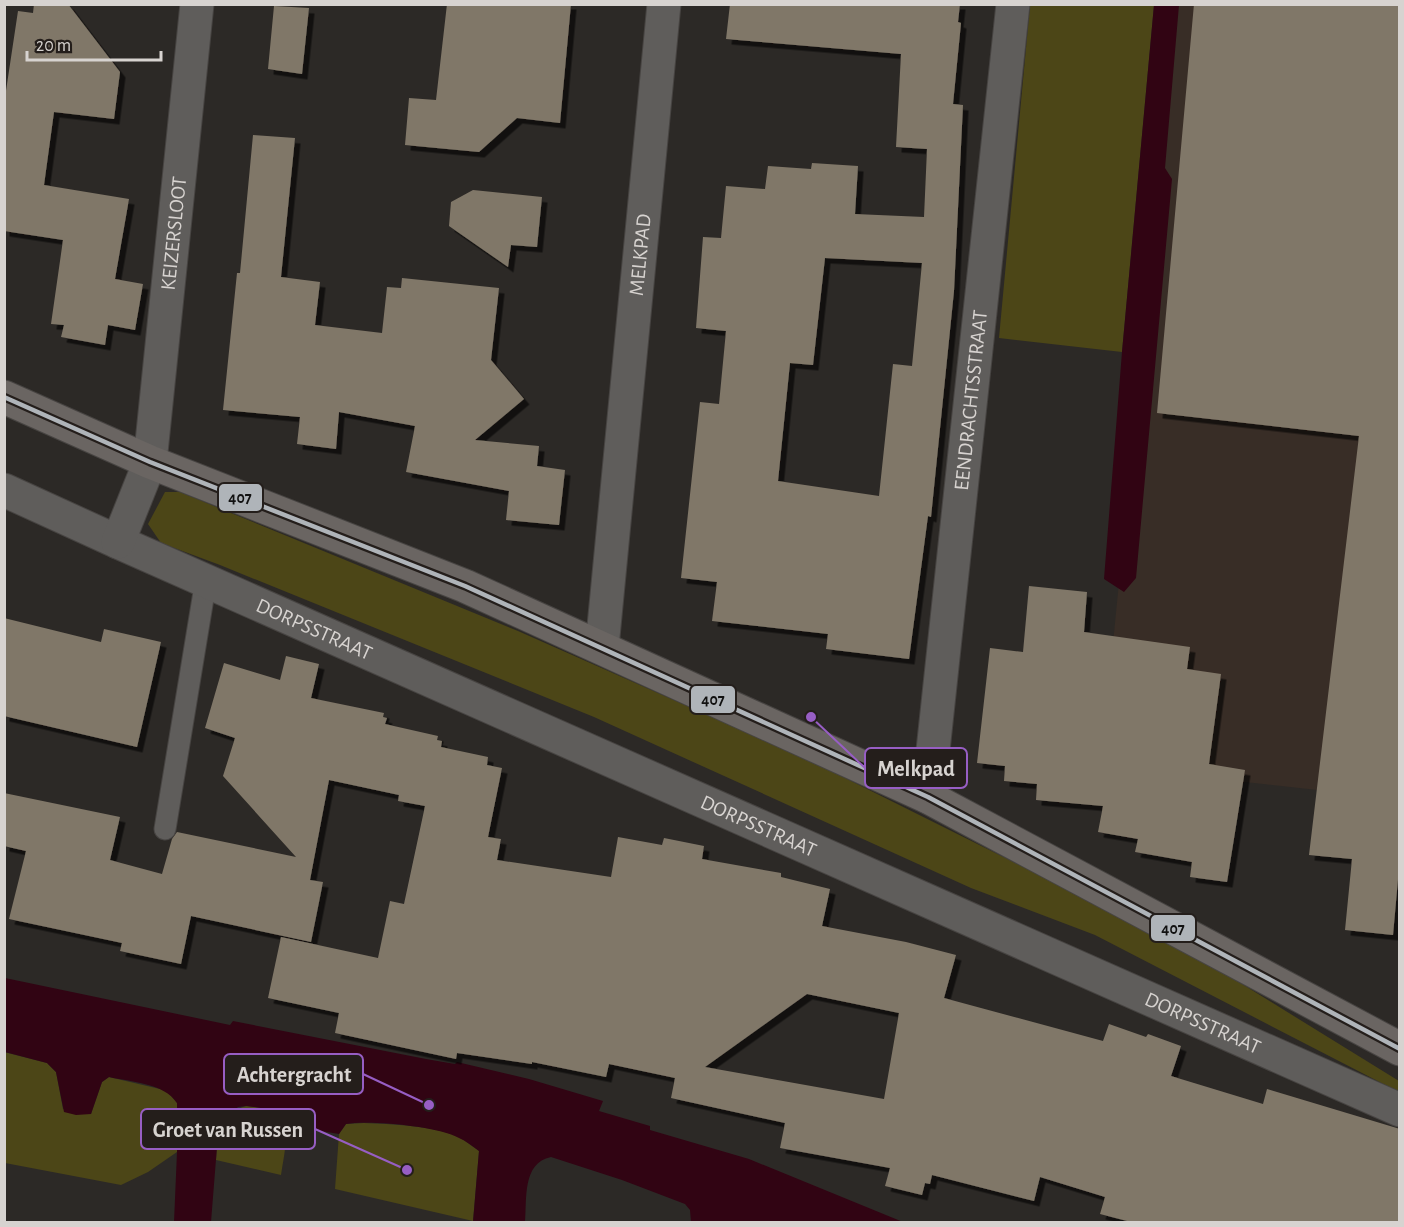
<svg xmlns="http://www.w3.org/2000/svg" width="1404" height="1227" font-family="'Alegreya Sans',sans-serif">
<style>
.built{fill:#382d26}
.green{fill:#4c4617}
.water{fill:#310413}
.building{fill:#807768;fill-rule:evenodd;filter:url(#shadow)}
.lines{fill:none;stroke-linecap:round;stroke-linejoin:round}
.lane-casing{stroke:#474442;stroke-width:23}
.street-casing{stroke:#474442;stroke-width:35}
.secondary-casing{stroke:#474442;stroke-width:35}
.lane{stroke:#5f5d5b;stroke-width:21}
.street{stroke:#5f5d5b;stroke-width:33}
.secondary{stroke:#6a6562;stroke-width:33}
.bus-1-casing{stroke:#241e1b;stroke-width:9}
.bus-1{stroke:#afb4b9;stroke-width:4.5}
.labels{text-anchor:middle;stroke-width:6;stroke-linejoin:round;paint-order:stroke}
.street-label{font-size:21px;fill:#d7d3d0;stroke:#241e1b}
.leader{fill:none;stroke:#975ec4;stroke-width:2}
.callout-dot{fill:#975ec4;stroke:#241e1b;stroke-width:2}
.callout{fill:#241e1b;stroke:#975ec4;stroke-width:2}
.callout-label{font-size:22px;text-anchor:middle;font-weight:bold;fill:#d7d3d0}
.line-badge{stroke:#241e1b;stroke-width:2}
.pale-badge-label{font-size:16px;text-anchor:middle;font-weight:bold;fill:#111}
</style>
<defs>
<filter id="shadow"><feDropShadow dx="5.5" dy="5.5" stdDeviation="0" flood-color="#0009"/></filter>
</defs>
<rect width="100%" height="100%" fill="#2c2926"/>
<path class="built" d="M1173,5h226v794l-298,-33 61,-623z"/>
<path class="green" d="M1030,5h124l-32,347 -123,-14z
M165,492h15l338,139 291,129 365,182 225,139v11l-304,-157 -124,-47 -377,-171 -374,-152 -59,-22 -13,-19z
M4,1052l43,11 9,9 7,37 28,5 11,-32 7,-5 51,12 8,3 9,11v49l-29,20 -27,13 -116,-22z
M247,1106c49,4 40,30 34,69l-65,-15c1,-8 0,-17 2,-24 3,-14 16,-28 29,-30z
M364,1123c26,1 72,3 95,14 7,4 13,9 20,14l-6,70 -138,-32 4,-55 7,-10z"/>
<path class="water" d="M1154,5h25l-14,163 7,11 -36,399 -12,14 -20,-13 18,-227z
M5,978l225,47 3,-4 193,38 29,5 2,-2 72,17 74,22 -4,10 51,15v4l99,29 154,63h-212l-1,-12 -5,-6 -63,-24 -71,-23c-29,6 -24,42 -26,65h-52l6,-71c-7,-5 -13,-10 -20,-13 -22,-12 -89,-18 -113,-14l-7,10 -54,-9 -6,-9 -11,-7 -22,-3 -8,1 -7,6 -13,21 -7,88h-37l3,-70v-49c-13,-20 -46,-21 -68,-26l-7,5 -11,32 -15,1 -12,-3 -8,-40 -9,-9 -42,-11z"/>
<path class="building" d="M34,4h34l52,68 -6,47 -60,-7 -10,73 85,14 -14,80 28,5 -8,46 -27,-5 -3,20 -44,-8 3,-12 -13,-1 12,-84 -59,-9v-127l14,-93 15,2z
M447,4h124l-11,119 -43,-5 -38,34 -74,-7 4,-47 27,2z
M730,4h230l-2,18 3,1 -8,81 10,1 -9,186 -23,226 -3,-1 -19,143 -83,-10 2,-15 -116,-13 5,-39 -36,-4 19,-176 19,2 7,-73 -30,-3 7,-91 18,1 5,-52 39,3 3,-23 43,3 1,-6 46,3 -3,48 69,3 3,-68 -31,-2 5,-93 -175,-15zM825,258l97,5 -10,103 -19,-2 -14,132 -101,-15 12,-118 23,2z
M1194,4h206v853l-7,78 -48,-5 7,-71 -43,-4 50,-419 -202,-23z
M274,6l35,2 -7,66 -34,-5z
M253,135l42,3 -14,139 39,5 -5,43 67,8 5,-46 14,1 1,-10 97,10 -8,72 33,39 -49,41 64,6 -2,20 28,4 -6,55 -53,-5 3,-29 -103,-19 9,-46 -76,-14 -3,37 -39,-5 3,-27 -77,-7 14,-137h3z
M473,190l69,7 -5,50 -26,-2 -3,22 -59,-41 2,-24z
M1029,586l58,6 -3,40 106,15 -3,22 34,5 -12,90 36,6 -18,112 -37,-5 2,-15 -57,-10 3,-13 -40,-7 5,-26 -67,-6 1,-16 -33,-3 1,-15 -28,-3 13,-115 33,4z
M4,618l97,24 3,-13 57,13 -24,105 -133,-31z
M286,656l33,8 -8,34 73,15 -1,4 4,1 -2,6 53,12 -1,4 5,1 -1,6 47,10 -1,8 15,3 -14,69 13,2 -4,21 114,17 7,-40 44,8 2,-7 40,8 -2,13 79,14v4l49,12 -8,37 84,16 50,13 -12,43 159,43 6,-17 37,13 2,-3 33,12 -10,30 92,28 4,-15 133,40v93h-269l-31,-8 5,-17 -65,-20 -6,24 -102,-26 -2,9 -5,-1 -3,12 -37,-9 5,-18 -110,-20 5,-25 -114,-25 4,-20 -66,-14 -3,13 -74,-15v2l-75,-11 -1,6 -121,-26 4,-20 -71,-15 13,-61 97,21 12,-57 14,3 21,-98 -27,-5 1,-6 -70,-15 -19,100 13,2 -12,60 -120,-26 -10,48 -61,-13 2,-8 -113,-24 17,-68 -22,-5v-53l116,24 -10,43 52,14 10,-35 5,-7 119,25 -73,-81 12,-38 -30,-10 19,-65 56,17zM807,994l92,19 -15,86 -179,-32z"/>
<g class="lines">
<g class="lane-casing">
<path id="lane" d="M165,829l41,-249"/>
</g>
<g class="street-casing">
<g id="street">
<path id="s1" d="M4,490l114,52 1282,568"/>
<path id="s2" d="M118,542l32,-80 47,-458"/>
<path id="s3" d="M602,647l62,-643"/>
<path id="s4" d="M928,797l85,-793"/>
</g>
</g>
<g class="secondary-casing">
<path id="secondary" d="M4,397l146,65 315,124 463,211 472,252"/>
</g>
<use href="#lane" class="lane"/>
<use href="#street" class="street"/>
<use href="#secondary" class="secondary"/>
<g class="bus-1-casing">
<path id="bus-1" d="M4,397l146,65 315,124 463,211 472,252"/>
</g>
<use href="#bus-1" class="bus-1"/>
</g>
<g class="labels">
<g class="street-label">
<text dy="7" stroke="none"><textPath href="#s2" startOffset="316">KEIZERSLOOT</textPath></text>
<text dy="7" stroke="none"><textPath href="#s3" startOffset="394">MELKPAD</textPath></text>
<text dy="7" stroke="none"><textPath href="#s4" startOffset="399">EENDRACHTSSTRAAT</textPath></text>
<text dy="7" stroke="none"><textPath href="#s1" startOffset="340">DORPSSTRAAT</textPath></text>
<text dy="7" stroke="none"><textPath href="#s1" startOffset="826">DORPSSTRAAT</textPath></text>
<text dy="7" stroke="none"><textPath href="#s1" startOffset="1312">DORPSSTRAAT</textPath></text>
</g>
</g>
<path class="leader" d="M811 717L865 768M429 1105L363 1074M407 1170L315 1129"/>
<g class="callout-dot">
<circle cx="811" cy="717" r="6"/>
<circle cx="429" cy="1105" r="6"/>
<circle cx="407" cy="1170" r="6"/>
</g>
<g class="callout">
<rect x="865" y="748" width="102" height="40" rx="6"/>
<rect x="224" y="1054" width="139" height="40" rx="6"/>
<rect x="141" y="1109" width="174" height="40" rx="6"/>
</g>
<g class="callout-label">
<text x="916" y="776">Melkpad</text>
<text x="294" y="1082">Achtergracht</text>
<text x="228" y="1137">Groet van Russen</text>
</g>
<g class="line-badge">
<rect x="218" y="483" width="45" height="29" rx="6" fill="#afb4b9"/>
<rect x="690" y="685" width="46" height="29" rx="6" fill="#afb4b9"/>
<rect x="1150" y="914" width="46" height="28" rx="6" fill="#afb4b9"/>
</g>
<g class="pale-badge-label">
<text x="240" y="503">407</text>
<text x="713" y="705">407</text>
<text x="1173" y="934">407</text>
</g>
<rect width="1404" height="1227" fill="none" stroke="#d7d3d0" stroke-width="12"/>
<path d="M27 51v9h134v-9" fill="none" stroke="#d7d3d0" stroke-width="3"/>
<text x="36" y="51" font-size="18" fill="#d7d3d0" stroke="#241e1b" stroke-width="4.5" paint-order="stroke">20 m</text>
</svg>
